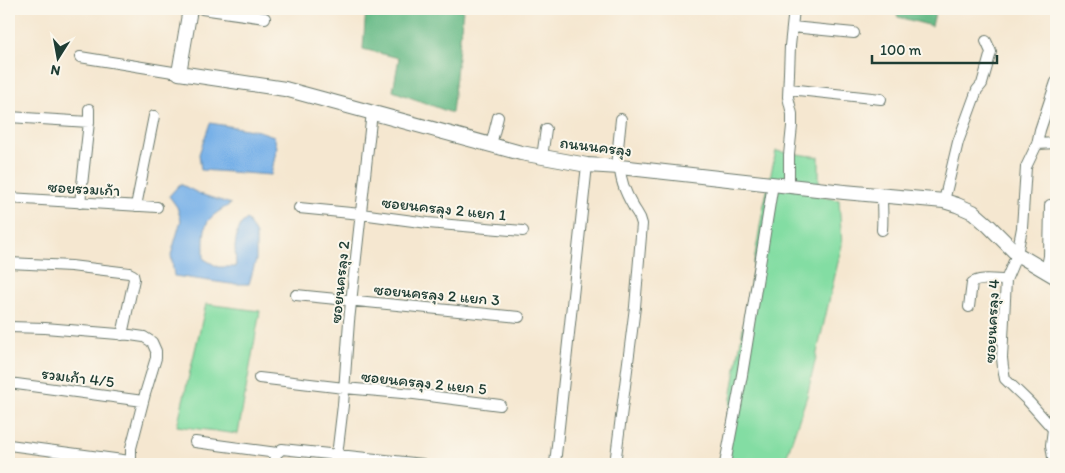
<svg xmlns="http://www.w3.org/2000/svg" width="1065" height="473" font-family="Itim,'Playpen Sans Thai',sans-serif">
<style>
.green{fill:#83dda3;stroke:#518d6c}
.forest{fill:#6abc89;stroke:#447c5e}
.water{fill:#78b1e8;stroke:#4c778e}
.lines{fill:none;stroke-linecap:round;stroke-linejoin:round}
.street-casing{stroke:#6a786b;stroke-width:12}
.secondary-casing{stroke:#6a786b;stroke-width:16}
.street{stroke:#fff;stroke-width:10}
.secondary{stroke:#fff;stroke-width:14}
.labels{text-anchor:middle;stroke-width:4;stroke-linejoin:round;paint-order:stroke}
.street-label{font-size:16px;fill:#1f3d34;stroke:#fbf7ec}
</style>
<rect width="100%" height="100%" fill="#fbf7ec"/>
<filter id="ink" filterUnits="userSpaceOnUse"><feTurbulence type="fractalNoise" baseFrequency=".02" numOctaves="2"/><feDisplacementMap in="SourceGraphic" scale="10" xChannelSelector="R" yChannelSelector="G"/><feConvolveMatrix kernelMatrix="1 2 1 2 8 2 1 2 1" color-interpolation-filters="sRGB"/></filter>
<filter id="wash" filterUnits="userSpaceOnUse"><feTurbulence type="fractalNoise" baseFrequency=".0096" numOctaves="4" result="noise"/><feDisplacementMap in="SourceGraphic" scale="20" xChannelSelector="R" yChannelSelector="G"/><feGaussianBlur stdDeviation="1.12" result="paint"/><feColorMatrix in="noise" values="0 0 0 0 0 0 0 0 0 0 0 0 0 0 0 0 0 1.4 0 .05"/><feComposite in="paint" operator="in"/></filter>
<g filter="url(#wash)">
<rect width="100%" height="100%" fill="#f5e7d0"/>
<path class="green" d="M776,151l43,6v39l20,4 3,45 -35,151 -23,68h-64l43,-255z
M206,304l54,7 -22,123 -61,-8z"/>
<path class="forest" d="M366,9h97l-11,104 -59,-22 6,-33 -36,-9z
M895,9h41l-4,17 -34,-9z"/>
<path class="water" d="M210,123l49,8 15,5 3,11 -6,28 -70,-5 -2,-16z
M180,184l20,10 31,10c-7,4 -21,12 -24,19 -4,8 -3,27 -3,36l14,8h18l-1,-20 2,-14v1l4,-10 6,-5 9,16v25l-7,24h-18l-57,-8 -3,-21 10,-35 -4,-13 -8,-11z"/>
</g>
<g filter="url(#ink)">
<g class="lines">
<g class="street-casing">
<path id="street" d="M202,9l63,9
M792,27l62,6
M80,57l99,16
M1056,82l-16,48 -3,14 -11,23 -4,61 -5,26 -11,26 -4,78 1,9 2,12 24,23 24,27 3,1
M789,89l92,10
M9,117l80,5 -9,81
M89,122v-13
M1037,144l19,-1
M491,145l7,-28
M542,157l4,-28
M616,167l5,-48
M789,186v-31l3,-29v-12l-4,-17 1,-24 1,-27 4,-37
M9,198l148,9
M944,201l14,-59 19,-52 5,-6 9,-32 -5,-11
M136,206l18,-90
M299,208l62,6 67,9 95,8
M882,230c1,-12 0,-23 0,-35
M9,263l62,3 58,7 4,2 1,4 -12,56
M1046,272l3,-16 1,-51
M296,295l223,22
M969,307l3,-24c8,-6 23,-3 34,-3
M9,327l36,1 85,7 14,2 8,5 4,9v7l-11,36 -14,54v16
M259,378l85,10 70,6 86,11
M9,383l134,18
M1053,429l-2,16 3,19
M195,442l82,11
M9,445l121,16
M273,464l4,-11 5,-4 141,15
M336,464l7,-59 6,-84 23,-209
M555,464l32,-299
M615,464l20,-157 7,-83c-2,-10 -5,-10 -9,-18 -7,-12 -13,-25 -13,-39
M725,464l17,-89 31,-191"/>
</g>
<g class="secondary-casing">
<path id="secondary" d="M190,9l-11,64 106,16 236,64 66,12 33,2 224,25 100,9 13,4 16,7 16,14 28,28 39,23"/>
</g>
<use href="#street" class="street"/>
<use href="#secondary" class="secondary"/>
</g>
</g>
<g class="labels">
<g class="street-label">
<text transform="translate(596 146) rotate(7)" y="6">ถนนนครลุง</text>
<text transform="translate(84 188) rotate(3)" y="6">ซอยรวมเก้า</text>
<text transform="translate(444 208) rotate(6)" y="6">ซอยนครลุง 2 แยก 1</text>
<text transform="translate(339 282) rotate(-84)" y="6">ซอยนครลุง 2</text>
<text transform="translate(437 294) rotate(5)" y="6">ซอยนครลุง 2 แยก 3</text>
<text transform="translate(991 321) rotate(-87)" y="6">ซอยนครลุง 4</text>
<text transform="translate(78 377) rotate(7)" y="6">รวมเก้า 4/5</text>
<text transform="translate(424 382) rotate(6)" y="6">ซอยนครลุง 2 แยก 5</text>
</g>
</g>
<rect width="1065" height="473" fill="none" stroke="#fbf7ec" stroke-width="30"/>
<g transform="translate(58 58) rotate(191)" stroke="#fbf7ec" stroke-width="4" paint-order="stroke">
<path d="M0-4L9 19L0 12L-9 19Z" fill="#1f3d34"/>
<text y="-8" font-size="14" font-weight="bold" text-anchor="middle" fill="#1f3d34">N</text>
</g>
<path d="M872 55v8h125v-8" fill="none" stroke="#1f3d34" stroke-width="2.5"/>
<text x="880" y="55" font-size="15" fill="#1f3d34" stroke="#fbf7ec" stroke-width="4" paint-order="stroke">100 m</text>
</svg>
